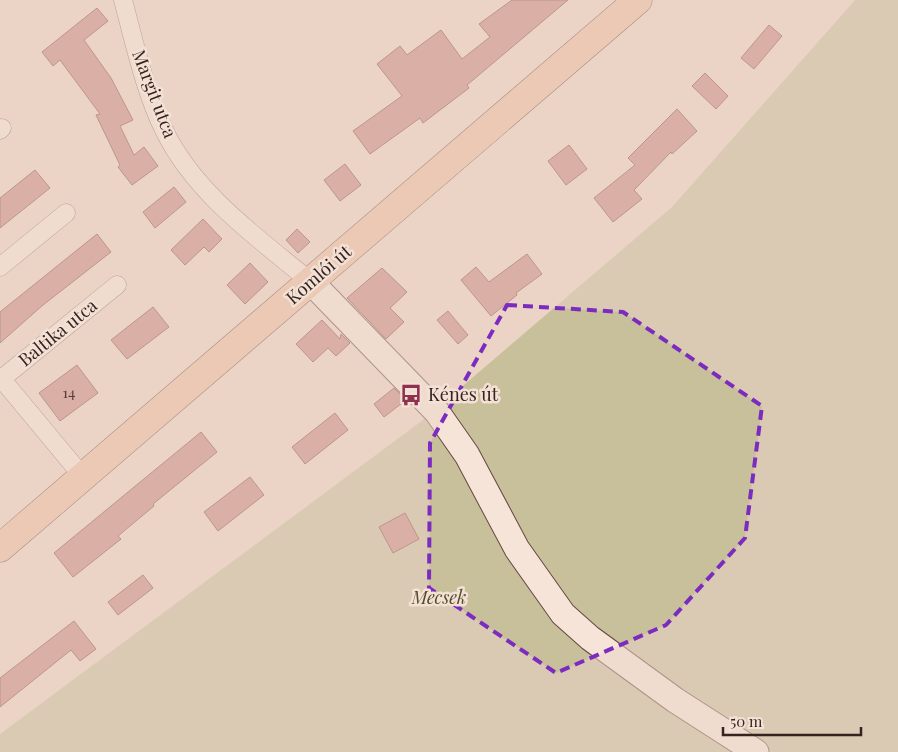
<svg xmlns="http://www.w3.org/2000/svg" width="898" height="752" font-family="'Playfair Display',serif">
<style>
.green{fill:#c8bf9b}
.building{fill:#c6857f;stroke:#824945}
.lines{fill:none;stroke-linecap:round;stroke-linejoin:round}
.street-casing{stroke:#85655d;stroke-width:19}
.secondary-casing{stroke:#674740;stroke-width:27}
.primary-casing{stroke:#533631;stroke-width:29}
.street{stroke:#f6e4d9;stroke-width:18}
.secondary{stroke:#f6e4d9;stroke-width:25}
.primary{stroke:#ebbca1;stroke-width:28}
.marked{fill:none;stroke:#7b2cbf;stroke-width:4;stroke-dasharray:10 6;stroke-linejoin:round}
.labels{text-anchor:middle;stroke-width:5;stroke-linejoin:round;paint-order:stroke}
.number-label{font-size:15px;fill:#5a3c38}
.street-label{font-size:18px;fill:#362320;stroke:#f3e1d5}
.poi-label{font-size:18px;fill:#362320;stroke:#f3e1d5;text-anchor:start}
.park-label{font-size:18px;font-style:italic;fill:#514e28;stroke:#f3e1d5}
</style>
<rect width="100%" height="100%" fill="#ebd4c6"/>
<path class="green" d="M855,0h43v752h-898v-18l423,-314 249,-213z"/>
<path class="building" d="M512,0h56l-101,85 2,3 -46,35 -3,-5 -50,36 -17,-23 49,-35 -25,-32 23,-18 7,9 34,-25 21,29 28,-22 -11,-13z
M97,8l11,13 -24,19 27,38 22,42 -13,6 14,29 10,-8 14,19 -26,19 -14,-18 2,-2 -24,-50 4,-1 -40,-54 -7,6 -11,-14z
M769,25l13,11 -28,33 -13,-11z
M705,73l23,23 -12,13 -24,-23z
M677,109l20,22 -25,23 -1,-2 -37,38 8,9 -29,23 -19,-24 41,-33 -7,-7z
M569,145l18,24 -21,16 -18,-24z
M345,164l16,21 -21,16 -16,-21z
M35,170l15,18 -50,40v-30z
M174,187l12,15 -31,26 -12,-16z
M203,219l19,20 -13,13 -5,-5 -19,18 -14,-15z
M297,229l13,13 -12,11 -12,-13z
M97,234l14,18 -68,53 -43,38v-31z
M527,254l15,20 -26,19 1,2 -26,21 -30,-36 15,-13 13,15z
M250,263l18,19 -23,22 -18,-19z
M382,268l25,24 -17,16 14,14 -18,17 -39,-41z
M153,307l16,20 -42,32 -16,-19z
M448,311l20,24 -10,9 -21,-24z
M322,320l18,19 1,-5 9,9 -14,13 -8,-8 -15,14 -17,-18z
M77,365l21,28 -38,28 -21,-28z
M394,388l12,12 -22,17 -10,-13z
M335,413l13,17 -43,34 -13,-17z
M201,432l16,20 -64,52 1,2 -36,30 3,3 -48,38 -19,-24z
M250,477l14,18 -46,36 -14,-19z
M405,513l14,26 -26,14 -14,-26z
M143,575l10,13 -35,27 -10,-13z
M74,621l22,28 -16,12 -9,-11 -71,57v-29z"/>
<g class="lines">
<g class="street-casing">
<path id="street" d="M123,0c11,41 22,92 41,130 31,64 94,108 147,152
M0,130l2,-2
M0,267l66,-54
M0,377l84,101
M0,380l117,-95"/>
</g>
<g class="secondary-casing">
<path id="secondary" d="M311,282l126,130 30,43 50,94 46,65 27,24 85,62 81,52"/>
</g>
<g class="primary-casing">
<path id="primary" d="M0,548l638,-548"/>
</g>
<use href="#street" class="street"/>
<use href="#secondary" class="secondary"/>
<use href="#primary" class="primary"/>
</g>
<path d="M0 0H898V752H0ZM507,305l116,7 139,94 -17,132 -79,87 -110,48 -127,-85 1,-145z" fill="#ebd4c6" fill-opacity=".55" fill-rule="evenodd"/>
<path class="marked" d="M507,305l116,7 139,94 -17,132 -79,87 -110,48 -127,-85 1,-145z"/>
<defs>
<g id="bus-bare" transform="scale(1.725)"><path d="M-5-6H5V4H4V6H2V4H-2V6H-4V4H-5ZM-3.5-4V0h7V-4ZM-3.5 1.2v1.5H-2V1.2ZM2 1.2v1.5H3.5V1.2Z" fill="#8f3250" stroke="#f3e1d5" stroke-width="2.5" paint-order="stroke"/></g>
</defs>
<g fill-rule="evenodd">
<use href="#bus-bare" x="411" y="395"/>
</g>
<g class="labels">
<g class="number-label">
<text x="69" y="398">14</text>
</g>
<g class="street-label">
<text transform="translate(154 94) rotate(69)" y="6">Margit utca</text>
<text transform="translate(319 275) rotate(-41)" y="6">Komlói út</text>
<text transform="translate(58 333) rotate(-39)" y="6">Baltika utca</text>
</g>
<g class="poi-label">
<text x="428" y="401">Kénes út</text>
</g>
<g class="park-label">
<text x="439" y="604">Mecsek</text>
</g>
</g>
<path d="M723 727v8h138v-8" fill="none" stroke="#362320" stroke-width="2.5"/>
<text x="730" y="727" font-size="15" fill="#362320" stroke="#f3e1d5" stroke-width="4" paint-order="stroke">50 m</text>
</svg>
